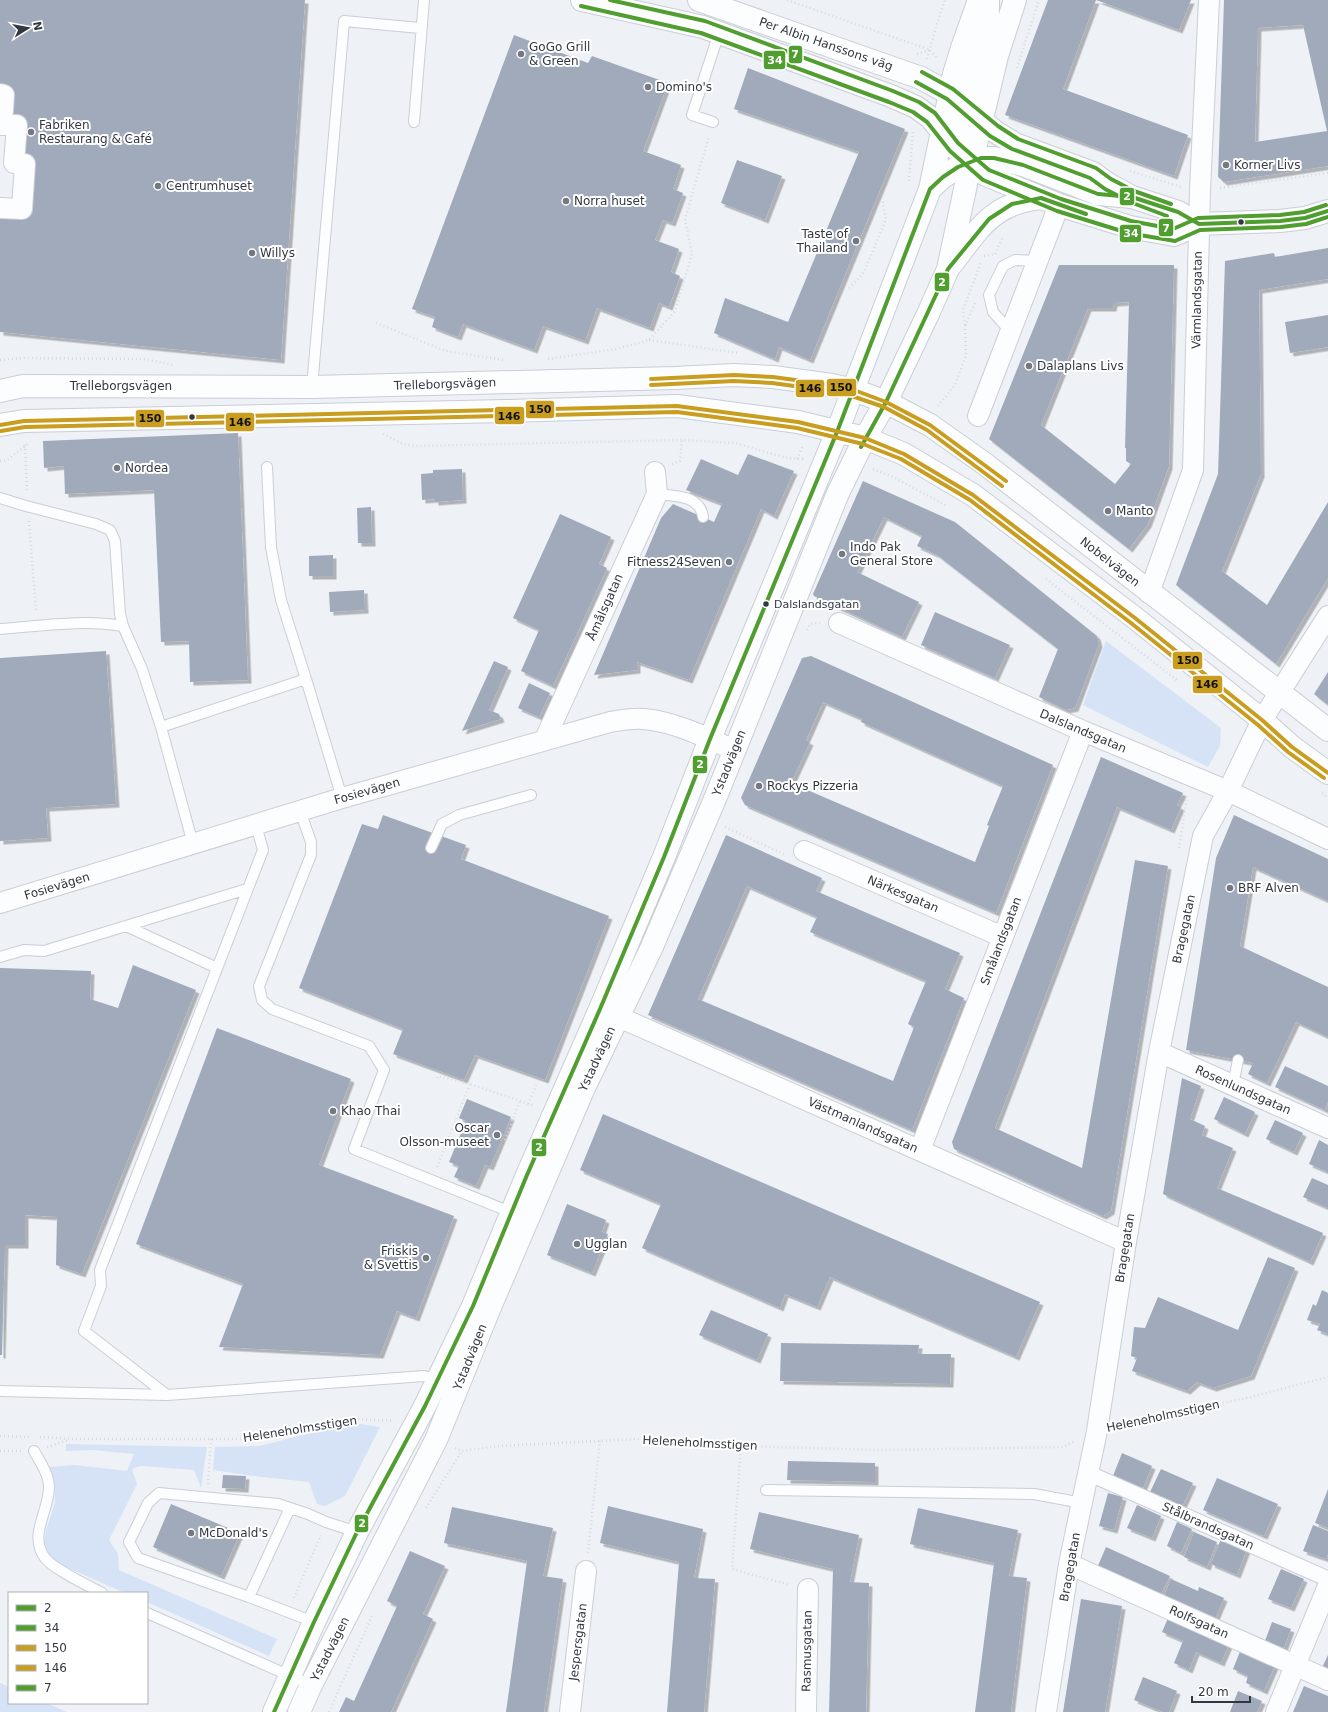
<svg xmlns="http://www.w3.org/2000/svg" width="1328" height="1712" font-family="'DejaVu Sans',sans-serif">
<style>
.green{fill:#d6e2f5}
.building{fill:#a1aaba;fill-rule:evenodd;filter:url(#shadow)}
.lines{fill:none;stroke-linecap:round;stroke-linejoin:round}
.service-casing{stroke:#caced5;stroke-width:12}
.pedestrian-casing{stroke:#caced5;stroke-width:17}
.minor-casing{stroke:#caced5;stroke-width:22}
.tertiary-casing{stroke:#caced5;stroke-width:24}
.secondary-casing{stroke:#caced5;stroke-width:24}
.path{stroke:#d9dadd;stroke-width:2.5;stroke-dasharray:1 3;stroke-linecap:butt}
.service{stroke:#fcfdfe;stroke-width:10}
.pedestrian{stroke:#fcfdfe;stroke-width:15}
.minor{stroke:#fcfdfe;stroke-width:20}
.tertiary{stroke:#fcfdfe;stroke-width:22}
.secondary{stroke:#fcfdfe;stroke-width:22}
.bus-1-casing{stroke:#fff;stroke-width:7}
.bus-2-casing{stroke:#fff;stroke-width:7}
.bus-3-casing{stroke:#fff;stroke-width:7}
.bus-4-casing{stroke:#fff;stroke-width:7}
.bus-5-casing{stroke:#fff;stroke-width:7}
.bus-1{stroke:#509e2f;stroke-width:4}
.bus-2{stroke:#509e2f;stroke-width:4}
.bus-3{stroke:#c99d20;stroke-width:4}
.bus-4{stroke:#c99d20;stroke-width:4}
.bus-5{stroke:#509e2f;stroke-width:4}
.poi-dot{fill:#747981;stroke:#fff;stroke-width:1.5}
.bus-dot{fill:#323842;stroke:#fff;stroke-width:1.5}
.labels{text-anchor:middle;stroke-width:4;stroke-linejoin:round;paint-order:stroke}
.bus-label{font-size:11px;fill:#323842;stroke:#fff;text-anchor:start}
.street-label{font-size:12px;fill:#323842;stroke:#fff}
.poi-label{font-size:12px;fill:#323842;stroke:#fff;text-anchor:start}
.line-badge{stroke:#fff;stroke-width:1.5}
.badge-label{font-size:11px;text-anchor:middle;font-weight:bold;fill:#fff}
.pale-badge-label{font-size:11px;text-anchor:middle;font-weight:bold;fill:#111}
</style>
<defs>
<filter id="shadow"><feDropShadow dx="3.5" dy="3.5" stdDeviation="0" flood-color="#0004"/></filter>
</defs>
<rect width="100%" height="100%" fill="#eef2f7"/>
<path class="green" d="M1106,641l115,87 -1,18 -12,21 -125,-62z
M360,1424l20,3 -35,69 -20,10 -8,-2 -8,-22 -55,-6 -41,-6 2,-23 45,-1 73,-19z
M66,1444l141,3 -6,41 -7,-18 -53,-4 -9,3 5,15 -28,56 9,14 1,16 158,69 -8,17 -122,-54v-9h-22l-66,-29 -13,-10 -2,-10 2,-14 9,-27v-18l-6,-18 26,-2 52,6 7,-17 -41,-4 -27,1z
M0,1683l9,4v16h37l21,9h-67z"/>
<path class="building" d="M0,0h305l-24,360 -281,-28v-124l22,1 -22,-115z
M1048,0h143l-12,30 -83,-30 -33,89 125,46 -14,41 -169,-61z
M1224,0h104v166l-104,16 -6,-5zM1303,25l24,106 -72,11 3,-114z
M514,35l74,28 4,-7 76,27 -25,68 38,14 -8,24 10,4 -11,30 -9,-3 -8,20 24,9 -8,23 9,4 -11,31 -10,-4 -9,25 -53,-20 -12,33 -42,-15 -9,24 -71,-26 -5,13 -26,-10 3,-10 -23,-8z
M748,68l157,61 -95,231 -31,-13 -4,12 -61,-26 11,-35 63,24 71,-170 -125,-43z
M737,160l45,16 -17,44 -44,-17z
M1328,248v31l-69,11 2,184 -39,97 45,34 61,-103v76l-52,86 -100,-79 42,-111 7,-213 49,-8 1,4z
M1059,265h115l-5,201 -21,58 -19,25 -140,-110zM1129,302l-4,146h1v13l5,3 -16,20 -74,-59 47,-117h25l1,-5z
M1328,315v32l-38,6 -5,-31z
M238,433l10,247 -58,2 -1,-41 -28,1 -7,-152 -89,4 -1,-28 -20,2 -1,-27z
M748,454l46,17 -20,45 -13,-7 -72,171 -52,-18v8l-43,5 67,-157 12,-14 41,18 8,-18 -36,-14 15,-31 37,16z
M462,469l1,31 -28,2v-3l-13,1 -1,-26 12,-1v-3z
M863,481l92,41 142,114 2,8 -24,64 -9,2 -27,-13 19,-48 -121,-94 -20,-9 5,-10 -38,-19 -27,55 62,30 -17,35 -88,-41 -1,-2z
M371,507l1,36h-14l-1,-35z
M560,514l51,23 -12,27 8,4 -54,118 -32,-15 18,-41 -26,-12z
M333,555v21h-24v-20z
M364,590l1,20 -35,2 -1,-20z
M935,612l75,33 -15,33 -74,-33z
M106,651l10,153 -70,4 2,30 -48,3v-183z
M811,656l242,109 -57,148 -251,-108 -4,-7 61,-140zM823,702l39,17 -1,3 142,64 -16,39 2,1 -14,36 -184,-79 19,-41 -4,-2z
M494,661l14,6 -19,43 10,4 2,5 -39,12z
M1328,672v33l-14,-11z
M529,683l21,10 -11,24 -21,-9z
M1101,757l82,36 -6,12 4,2 -10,23 -54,-23 -122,321 87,40 53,-308 33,6 -57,345 -8,5 -149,-67 -2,-7z
M383,815l83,30 -5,14 148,57 -64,164 -70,-25 -11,25 -71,-26 10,-25 -104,-41 63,-164 16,5z
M1234,815l94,44v42l-75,-34 -13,79 88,41v50l-32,-15 -29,61 -19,-9 5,-11 -67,-13 30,-192z
M726,835l96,43 -6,13 144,62 -15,36 19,9 -52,132 -264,-115zM747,886l70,31 -7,15 116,49 -18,43 6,3 -21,54 -195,-82z
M133,965l63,25 -114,284 -26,-9 1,-48 -32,-2v30h-20l-3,110h-2v-387l91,3 -1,28 28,9z
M217,1028l134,51 -32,86 135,51 -38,102 -19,-7 -17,44 -161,-8 24,-63 -107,-40z
M1285,1066l43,20v16l-3,8 -50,-23z
M1182,1078l19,8 -11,33 15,7 -3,9 31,13 -16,40 106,45 -13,29 -147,-68z
M1224,1097l31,15 -10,22 -31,-15z
M467,1099l44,18 -21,50 -5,-2 -9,21 -22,-9 5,-11 -10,-4 17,-41 -7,-3z
M603,1114l437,188 -24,55 -186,-80 -13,30 -32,-13 -5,14 -138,-60 19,-44 -81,-34z
M1275,1120l28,13 -9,19 -28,-13z
M1319,1140l9,5v27l-19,-8z
M1312,1178l16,7v23l-25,-11z
M567,1204l39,16 -4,12 6,2 -16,39 -45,-18z
M1268,1257l27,11 -44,108 -38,12 -16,-6 -10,9 -55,-20 5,-13 -6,-2 3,-29 11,1 13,-31 80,33z
M1322,1290l6,3v41l-11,-4 3,-6 -13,-4 6,-16 3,2z
M711,1310l57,24 -11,26 -58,-25z
M781,1343l138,2 -1,9h33l-1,30 -170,-3z
M1122,1453l30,13 -9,22 -30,-12z
M788,1461l87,2v19l-88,-2z
M1161,1469l32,14 -11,24 -32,-15z
M223,1475l23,1 -1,13 -23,-1z
M1217,1478l61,26 -14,32 -61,-26z
M1328,1489v39l-13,-5z
M1108,1493l15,4 -9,33 -15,-4z
M171,1504l69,29 -19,43 -68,-29z
M1137,1505l24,11 -9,22 -25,-10z
M608,1506l95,23 -9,49 21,1 -11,133h-37l12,-150 -79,-19z
M452,1507l101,21 -10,48 20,3 -19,133h-38l21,-151 -83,-18z
M918,1508l100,22 -9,46 18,2 -16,134h-36l19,-149 -84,-19z
M759,1512l100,23 -9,47 19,1 -3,129h-37l4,-143 -83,-20z
M1177,1522l15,7 -11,24 -14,-7z
M1313,1525l15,6v23l-2,5 -23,-8z
M1194,1532l23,10 -10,25 -23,-10z
M1221,1539l26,10 -10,26 -26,-11z
M1106,1547l64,29 -10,20 -63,-28z
M410,1551l35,15 -22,48 10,5 -42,93h-52l7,-15 8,4 43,-95 -10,-5z
M1281,1569l23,10 -13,29 -23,-9z
M1171,1579l27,12 1,-4 25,11 -9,21 -51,-23z
M1081,1599l41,7 -17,106h-42z
M1169,1616l61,26 -9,21 -25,-11 -7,18 -15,-7 9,-22 -21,-9z
M1272,1622l19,7 -7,19 -19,-7z
M1241,1649l35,14 -12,28 -18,-8 2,-7 -15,-7z
M1328,1655v21l-8,-4z
M1143,1677l34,14 -8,21h-6l-29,-12z
M1304,1686l24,10v16h-35z
M1238,1691l24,10 -5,11h-27z"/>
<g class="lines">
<g class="service-casing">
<path id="service" d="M414,122l10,-122
M713,122l-21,-7 27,-82
M1010,331l-17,-19 -4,-17 14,-29 12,-6 22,1
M312,387l32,-366 76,7
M267,467l4,80 10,53 25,79
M657,494c18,2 43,1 46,23
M0,498l26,8 70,18 14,6 5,11 5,73 3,12 19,43 19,58 32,117
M0,629c41,-3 83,-10 123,-3
M161,727l145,-48 36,119
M300,811l11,31v13l-52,131 3,14 10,9 97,37 15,24 -30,79 159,64
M431,848l11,-24 17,-9 72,-20
M126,926l91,42
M0,957l24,-7 20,1 203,-62
M1233,1085l5,-25
M0,1391l167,4 257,-19 13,4
M167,1395l-83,-64 17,-45 -1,-16 163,-420 -7,-25
M34,1451c6,11 15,23 15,36 0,25 -21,48 -4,71 8,11 44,28 57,35
M766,1490l268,4 48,9
M249,1597l41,-89
M147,1613l164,72
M314,1622l-65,-25 -111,-39 -9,-16 19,-39 11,-10 119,11 30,10 18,8 31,10"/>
</g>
<g class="pedestrian-casing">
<path id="pedestrian" d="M1088,1473l240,106"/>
</g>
<g class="minor-casing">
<path id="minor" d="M0,94l4,1 -2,30h15l-3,38 11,1 -3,45 -22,-1
M978,416l81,-211
M1149,593l44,-123 7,-280 9,-190
M839,623l244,108 145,60 100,48
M545,739l112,-245 -2,-22
M804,851l199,86
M0,903l342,-105 268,-76c11,-2 22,-4 34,-3 32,3 61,18 90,31
M603,1010l523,232
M1159,1052l169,76
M920,1150l163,-419
M1069,1564l259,116
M570,1712l16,-141
M806,1712l2,-123
M1046,1712l23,-148 28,-133 29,-189 33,-190 44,-216 25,-45 34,-71 66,-104
M1276,1712l52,-126"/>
</g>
<g class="tertiary-casing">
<path id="tertiary" d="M582,0l121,27 188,69 25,11 15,11 23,29 32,28 73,30 71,22 44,8 25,-11 81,-3 25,-3 23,-7
M699,0l222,78 29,16 44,37 21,13 78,29 15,11 24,13 46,15 21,12"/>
</g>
<g class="secondary-casing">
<path id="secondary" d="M970,160c-13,-36 -6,-67 6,-103 4,-10 9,-21 11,-32 1,-8 1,-17 1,-25
M930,189l13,-12 15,-10 23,-9h13l29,7 75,29 34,3
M951,265c28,-36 41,-62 90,-67
M0,391l23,-5 289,1 363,-9 59,-3 39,2 59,8 22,5 32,12 44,23 55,39 343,266
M0,425l24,-4 482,-10 171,-5 121,16 67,16 39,16 69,41 162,123 127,102 30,27 36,26
M274,1712l40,-90 43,-90 68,-126 48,-100 54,-131 73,-166 64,-152 46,-118 127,-307 93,-243 24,-115 8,-26 17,-48
M299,1712l12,-27 125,-245 52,-128 95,-222 68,-141 66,-155 121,-301 27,-55 21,-36 42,-88 20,-45 23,-108 5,-17 21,-88 18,-56"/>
</g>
<path class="path" d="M787,0l143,50 7,8
M917,54l13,-4
M927,59l9,-32 9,-27
M1017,68l22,-68
M1130,171l51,16
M909,181l4,-51
M1220,188l108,-15
M995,254l8,-18
M984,256l11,-2
M849,288l15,-16 22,-53 -4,-20
M376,323l70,28 58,9
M965,325l-2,-15 18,-48
M649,340l90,13
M548,359l68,-10 33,-9 26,-29 17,-57 -7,-35 24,-83
M0,360l23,-2 122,1 28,6
M938,406l17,-21 11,-30 -1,-29 10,-23
M383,434l20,10 13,2 266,-6 53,3 51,15 19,1
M25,445l2,47
M797,459l6,-14
M0,461l7,-1 22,-17
M672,464l8,-3 2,-21
M873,469l20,8 54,29
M29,521l7,90
M1046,579l132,102
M807,630l3,-6 10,-1
M1322,793l6,5
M725,827l61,28
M1179,848l8,-52
M437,1078l1,-2 29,7 68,23
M528,1104l10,-22
M505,1140l15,-39
M437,1167l33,-83
M1117,1425l134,-28 77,-20
M0,1436l29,1
M40,1437l31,2h177l109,-20 37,2
M741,1446l-9,123 58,16
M47,1447l22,-7
M455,1448l7,3 37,-5 137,-7 105,7 140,4 182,-3 12,-6
M0,1451h21
M208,1484l3,-45
M426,1508l36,-57
M588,1553l12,-113
M294,1598l27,-63
M329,1712l43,-96"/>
<use href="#service" class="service"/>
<use href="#pedestrian" class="pedestrian"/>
<use href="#minor" class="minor"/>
<use href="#tertiary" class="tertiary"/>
<use href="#secondary" class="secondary"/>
<g class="bus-1-casing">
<path id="bus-1" d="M861,447l25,-45 62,-133 41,-50 23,-15 29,-6 45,16
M274,1712l40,-90 43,-90 68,-126 48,-100 54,-131 73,-166 64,-152 46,-118 127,-307 93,-243 13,-12 15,-10 23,-9h13l29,7 75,29 34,3 46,15 21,12 81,-3 25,-3 23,-7"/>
</g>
<g class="bus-2-casing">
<path id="bus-2" d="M581,6l120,27 188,69 24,10 14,10 23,29 33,29 74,31 71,22 47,8 25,-11 81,-3 25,-3 22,-7
M916,82l31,17 43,37 22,13 78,29 15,11 25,13 37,14"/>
</g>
<g class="bus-3-casing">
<path id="bus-3" d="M651,379l83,-4 39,2 59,8 22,5 32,12 44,23 76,56
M0,425l24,-4 653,-15 121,16 67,16 39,16 69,41 162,123 127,102 30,27 36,26"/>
</g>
<g class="bus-4-casing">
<path id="bus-4" d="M651,385l83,-4 38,2 59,8 21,5 32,11 43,23 75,56
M1,431l24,-4 652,-15 120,16 66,16 38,15 69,41 161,123 127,102 30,27 36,26"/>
</g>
<g class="bus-5-casing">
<path id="bus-5" d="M610,0l95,21 188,70 26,11 16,11 23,30 31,27 72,29 70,22 42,8 25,-11 82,-3 24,-3 22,-7
M922,72l31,17 45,37 20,13 78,29 15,11 23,12 37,13"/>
</g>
<use href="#bus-1" class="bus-1"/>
<use href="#bus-2" class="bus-2"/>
<use href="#bus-3" class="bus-3"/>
<use href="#bus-4" class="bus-4"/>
<use href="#bus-5" class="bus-5"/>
</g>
<g class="poi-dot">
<circle cx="521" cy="54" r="4"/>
<circle cx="648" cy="87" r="4"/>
<circle cx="31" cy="132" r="4"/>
<circle cx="1226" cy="165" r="4"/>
<circle cx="158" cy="186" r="4"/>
<circle cx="566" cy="201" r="4"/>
<circle cx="856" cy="241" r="4"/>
<circle cx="252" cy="253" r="4"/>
<circle cx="1029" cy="366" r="4"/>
<circle cx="117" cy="468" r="4"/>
<circle cx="1108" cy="511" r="4"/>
<circle cx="842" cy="554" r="4"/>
<circle cx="729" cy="562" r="4"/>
<circle cx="759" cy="786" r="4"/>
<circle cx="1230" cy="888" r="4"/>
<circle cx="333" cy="1111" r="4"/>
<circle cx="497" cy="1135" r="4"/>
<circle cx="577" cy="1244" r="4"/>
<circle cx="426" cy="1258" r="4"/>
<circle cx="191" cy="1533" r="4"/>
</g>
<g class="bus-dot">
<circle cx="1241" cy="222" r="3.5"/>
<circle cx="192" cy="417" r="3.5"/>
<circle cx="766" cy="604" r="3.5"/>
</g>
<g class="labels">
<g class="bus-label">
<text x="774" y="608">Dalslandsgatan</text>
</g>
<g class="street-label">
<text transform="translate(826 44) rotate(19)" y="4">Per Albin Hanssons väg</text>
<text transform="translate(1197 300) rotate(-89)" y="4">Värmlandsgatan</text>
<text transform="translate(445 384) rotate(-2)" y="4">Trelleborgsvägen</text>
<text x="121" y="390">Trelleborgsvägen</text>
<text transform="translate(1110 562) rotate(38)" y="4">Nobelvägen</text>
<text transform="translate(605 607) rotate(-66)" y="4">Åmålsgatan</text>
<text transform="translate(1083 731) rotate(23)" y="4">Dalslandsgatan</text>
<text transform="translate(729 763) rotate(-68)" y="4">Ystadvägen</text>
<text transform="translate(367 791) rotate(-16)" y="4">Fosievägen</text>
<text transform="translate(57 886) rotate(-17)" y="4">Fosievägen</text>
<text transform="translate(903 894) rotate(23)" y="4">Närkesgatan</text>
<text transform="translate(1184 929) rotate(-78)" y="4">Bragegatan</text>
<text transform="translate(1001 941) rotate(-69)" y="4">Smålandsgatan</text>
<text transform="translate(597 1059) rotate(-65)" y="4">Ystadvägen</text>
<text transform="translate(1243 1090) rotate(24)" y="4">Rosenlundsgatan</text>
<text transform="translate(863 1125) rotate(24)" y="4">Västmanlandsgatan</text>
<text transform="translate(1125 1248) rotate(-81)" y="4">Bragegatan</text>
<text transform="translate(470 1357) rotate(-68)" y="4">Ystadvägen</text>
<text transform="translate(1163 1416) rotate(-12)" y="4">Heleneholmsstigen</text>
<text transform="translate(300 1429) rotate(-9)" y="4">Heleneholmsstigen</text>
<text transform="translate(700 1443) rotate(3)" y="4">Heleneholmsstigen</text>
<text transform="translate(1208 1526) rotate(24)" y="4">Stålbrandsgatan</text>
<text transform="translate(1070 1567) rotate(-80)" y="4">Bragegatan</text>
<text transform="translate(1199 1622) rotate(24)" y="4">Rolfsgatan</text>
<text transform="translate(578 1642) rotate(-83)" y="4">Jespersgatan</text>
<text transform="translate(330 1649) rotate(-63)" y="4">Ystadvägen</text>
<text transform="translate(807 1651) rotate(-89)" y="4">Rasmusgatan</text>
</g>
<g class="poi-label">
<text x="529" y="51">GoGo Grill<tspan x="529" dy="14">&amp; Green</tspan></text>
<text x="656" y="91">Domino's</text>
<text x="39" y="129">Fabriken<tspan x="39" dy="14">Restaurang &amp; Café</tspan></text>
<text x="1234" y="169">Korner Livs</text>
<text x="166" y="190">Centrumhuset</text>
<text x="574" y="205">Norra huset</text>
<text x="848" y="238" text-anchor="end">Taste of<tspan x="848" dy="14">Thailand</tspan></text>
<text x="260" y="257">Willys</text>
<text x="1037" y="370">Dalaplans Livs</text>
<text x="125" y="472">Nordea</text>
<text x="1116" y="515">Manto</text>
<text x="850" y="551">Indo Pak<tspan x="850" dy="14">General Store</tspan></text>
<text x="721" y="566" text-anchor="end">Fitness24Seven</text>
<text x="767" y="790">Rockys Pizzeria</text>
<text x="1238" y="892">BRF Alven</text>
<text x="341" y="1115">Khao Thai</text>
<text x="489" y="1132" text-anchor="end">Oscar<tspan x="489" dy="14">Olsson-museet</tspan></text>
<text x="585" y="1248">Ugglan</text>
<text x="418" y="1255" text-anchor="end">Friskis<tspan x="418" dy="14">&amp; Svettis</tspan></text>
<text x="199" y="1537">McDonald's</text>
</g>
</g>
<g class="line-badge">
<rect x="788" y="45" width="15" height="19" rx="4" fill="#509e2f"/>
<rect x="763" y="50" width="23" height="20" rx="4" fill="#509e2f"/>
<rect x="1119" y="187" width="16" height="19" rx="4" fill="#509e2f"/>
<rect x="1158" y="218" width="16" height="19" rx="4" fill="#509e2f"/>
<rect x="1119" y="224" width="23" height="19" rx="4" fill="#509e2f"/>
<rect x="934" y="272" width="16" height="20" rx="4" fill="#509e2f"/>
<rect x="826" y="378" width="31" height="19" rx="4" fill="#c99d20"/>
<rect x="795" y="379" width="30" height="19" rx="4" fill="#c99d20"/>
<rect x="525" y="400" width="30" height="19" rx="4" fill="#c99d20"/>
<rect x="494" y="406" width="31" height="19" rx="4" fill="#c99d20"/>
<rect x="135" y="409" width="30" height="19" rx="4" fill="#c99d20"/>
<rect x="225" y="412" width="30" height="20" rx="4" fill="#c99d20"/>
<rect x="1172" y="651" width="31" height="19" rx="4" fill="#c99d20"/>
<rect x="1192" y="675" width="31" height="19" rx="4" fill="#c99d20"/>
<rect x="692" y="755" width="16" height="19" rx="4" fill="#509e2f"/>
<rect x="531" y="1138" width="16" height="19" rx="4" fill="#509e2f"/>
<rect x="354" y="1514" width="15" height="19" rx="4" fill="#509e2f"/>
</g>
<g class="badge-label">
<text x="795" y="58">7</text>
<text x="775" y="64">34</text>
<text x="1127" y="200">2</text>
<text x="1166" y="232">7</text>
<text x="1131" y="237">34</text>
<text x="942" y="286">2</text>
<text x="700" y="768">2</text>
<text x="539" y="1151">2</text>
<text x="362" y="1527">2</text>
</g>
<g class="pale-badge-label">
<text x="841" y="391">150</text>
<text x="810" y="392">146</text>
<text x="540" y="413">150</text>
<text x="509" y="420">146</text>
<text x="150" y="422">150</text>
<text x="240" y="426">146</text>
<text x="1188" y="664">150</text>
<text x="1207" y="688">146</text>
</g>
<rect x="8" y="1592" width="140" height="112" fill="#ffffff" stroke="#adafb3"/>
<rect x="16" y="1605" width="20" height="6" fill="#509e2f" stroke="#adafb3"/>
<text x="44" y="1612" font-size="12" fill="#323842">2</text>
<rect x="16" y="1625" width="20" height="6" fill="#509e2f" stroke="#adafb3"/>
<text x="44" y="1632" font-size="12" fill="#323842">34</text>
<rect x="16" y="1645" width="20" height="6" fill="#c99d20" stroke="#adafb3"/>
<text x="44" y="1652" font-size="12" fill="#323842">150</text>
<rect x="16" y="1665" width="20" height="6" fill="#c99d20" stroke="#adafb3"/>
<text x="44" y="1672" font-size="12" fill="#323842">146</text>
<rect x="16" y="1685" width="20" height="6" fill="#509e2f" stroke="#adafb3"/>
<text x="44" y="1692" font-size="12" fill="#323842">7</text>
<g transform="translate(28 28) rotate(79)" stroke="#ffffff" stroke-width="3" paint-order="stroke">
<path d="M0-3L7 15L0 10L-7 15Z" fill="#323842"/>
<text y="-6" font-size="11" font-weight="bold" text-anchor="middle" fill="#323842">N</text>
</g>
<path d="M1192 1696v6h58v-6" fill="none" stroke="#323842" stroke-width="2"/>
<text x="1198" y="1696" font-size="12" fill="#323842" stroke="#ffffff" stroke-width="3" paint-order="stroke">20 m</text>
</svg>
